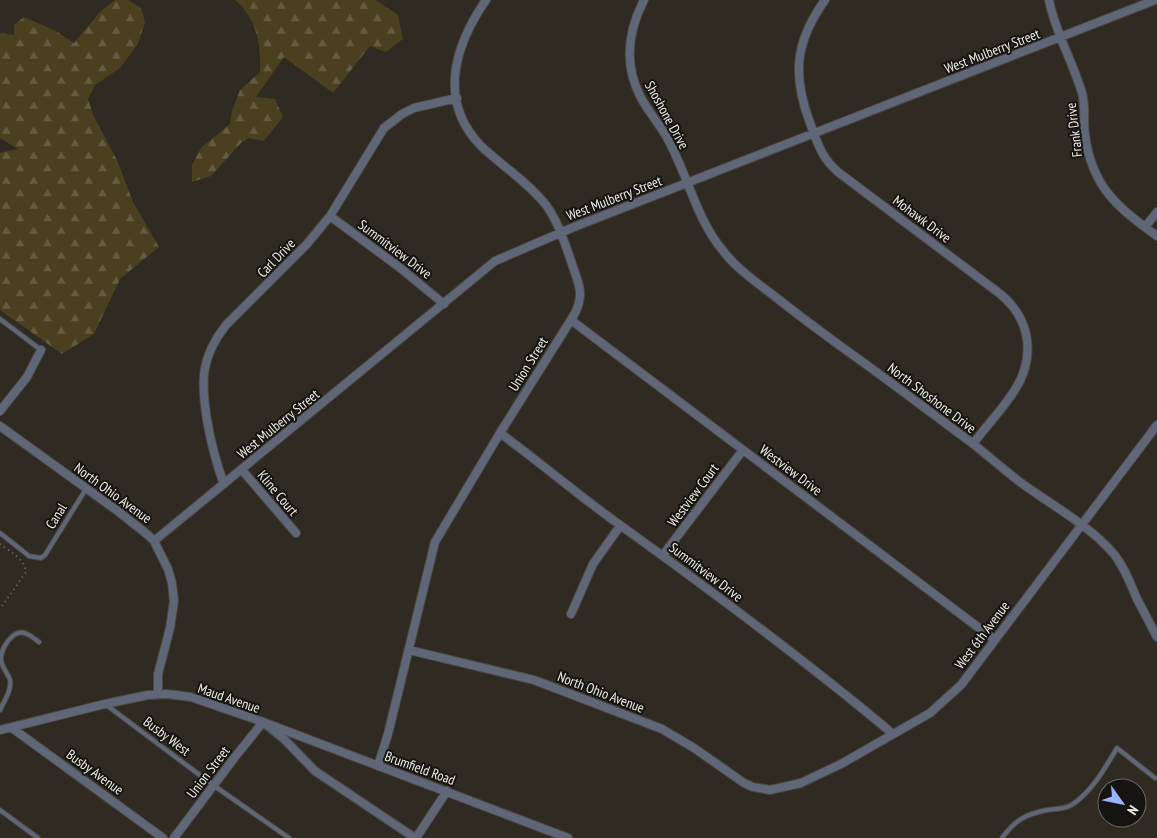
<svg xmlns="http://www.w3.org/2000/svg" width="1157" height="838" font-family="'PT Sans Narrow',sans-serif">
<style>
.forest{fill:url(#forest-firs)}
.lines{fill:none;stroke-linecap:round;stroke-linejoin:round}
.lane-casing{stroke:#4a463e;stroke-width:6}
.street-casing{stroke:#4a463e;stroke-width:10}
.path{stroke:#78746d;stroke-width:2;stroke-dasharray:1 4;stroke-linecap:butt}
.lane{stroke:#5e6678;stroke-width:4}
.street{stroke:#5e6678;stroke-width:8}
.labels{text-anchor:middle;stroke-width:4;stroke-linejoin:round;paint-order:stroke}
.street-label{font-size:14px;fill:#efede7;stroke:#151410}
</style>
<defs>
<pattern id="forest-firs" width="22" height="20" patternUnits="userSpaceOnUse" patternTransform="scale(1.25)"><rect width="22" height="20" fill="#4a3f1f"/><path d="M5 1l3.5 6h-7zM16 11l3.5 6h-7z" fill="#645b40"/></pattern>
</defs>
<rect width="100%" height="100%" fill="#2f2b22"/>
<path class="forest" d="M115,0h13l13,8 4,14 -7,22 -18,24 -25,17 -7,14 5,16 24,45 16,42 26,45 -39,32 -26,55 -32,20 -62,-44v-157l18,-4 -18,-11v-105l14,2v-10l10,-8 32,14 18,12 26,-31z
M235,0h141l22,15 5,24 -17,13 -16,-6 -37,47 -49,-36 -28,40 19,2 8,18 -19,24 -15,-3 -8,5 -30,33 -19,6v-17l9,-17 29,-24 2,-13 8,-21 20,-18c1,-27 -3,-54 -25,-72z"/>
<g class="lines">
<g class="lane-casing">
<path id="lane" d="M0,319l41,31
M0,533l29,23 12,2 4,-3 41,-66
M105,704l108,81 76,53
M0,710c4,-9 12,-20 10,-30 -2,-7 -9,-13 -9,-21 0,-11 12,-30 24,-26 5,2 10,6 14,9
M0,810l38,28
M1002,838c13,-18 24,-24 45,-28 10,-2 18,0 26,-6 20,-14 32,-36 44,-56l38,30"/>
</g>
<g class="street-casing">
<path id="street" d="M644,0c-16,31 -20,64 -4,96 7,14 18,26 26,40 22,38 29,82 58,116 13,17 32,30 49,43 24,19 48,37 73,55 42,30 84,62 126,93 15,12 29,24 44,36 30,23 72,45 97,74 11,13 17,30 24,46 7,13 13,25 20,38
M825,0c-30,42 -33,75 -15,123 8,21 11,34 28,49l161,121c14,11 23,23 27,41 10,47 -28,75 -53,110
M1049,0c6,32 24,62 33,93 4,14 1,28 3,42 7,52 32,72 72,101
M330,216l69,51 45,37
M1145,227l12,-15
M571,320l424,320
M0,411l27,-34 14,-27
M0,426l119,86 29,23 6,6 14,28 4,14 2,18 -4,27 -12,46v20
M500,433c41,30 79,63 120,92 93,67 185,135 273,209
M242,470l54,63
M224,484c-8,-21 -13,-41 -17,-64 -6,-38 -7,-62 19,-95l81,-81 23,-28 54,-88 18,-14 12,-6 43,-10
M154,541l341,-280 79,-34 581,-227
M663,555l80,-105
M571,614l22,-50 27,-38
M409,650l125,30 128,49 32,19 50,35 9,4 17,3 31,-7 40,-19 89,-51 31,-28 196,-260
M12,728l151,110
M0,730l105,-26 43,-9 19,-1 24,3 72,25 21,17 31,32 100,67
M378,766l10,-32 47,-192 65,-109 74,-118c11,-21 5,-30 -2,-51 -7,-20 -13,-41 -26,-59 -18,-23 -44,-39 -65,-59 -44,-45 -26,-101 5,-146
M174,838l61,-81 28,-35 305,116
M416,838l31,-47"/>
</g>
<path class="path" d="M0,544c9,7 25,15 26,28l-26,37"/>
<use href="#lane" class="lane"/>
<use href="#street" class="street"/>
</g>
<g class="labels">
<g class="street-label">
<text transform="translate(992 51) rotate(-21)" y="5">West Mulberry Street</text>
<text transform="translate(667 115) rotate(61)" y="5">Shoshone Drive</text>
<text transform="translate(1074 130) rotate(-97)" y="5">Frank Drive</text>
<text transform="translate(614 198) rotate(-21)" y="5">West Mulberry Street</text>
<text transform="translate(922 219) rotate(37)" y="5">Mohawk Drive</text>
<text transform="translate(395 249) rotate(37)" y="5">Summitview Drive</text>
<text transform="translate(276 258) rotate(-46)" y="5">Carl Drive</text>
<text transform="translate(528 364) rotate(-58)" y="5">Union Street</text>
<text transform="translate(932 398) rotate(37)" y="5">North Shoshone Drive</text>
<text transform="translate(278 424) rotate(-39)" y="5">West Mulberry Street</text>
<text transform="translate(791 470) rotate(37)" y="5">Westview Drive</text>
<text transform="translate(113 493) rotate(36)" y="5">North Ohio Avenue</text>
<text transform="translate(278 493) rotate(50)" y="5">Kline Court</text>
<text transform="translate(693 495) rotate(-53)" y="5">Westview Court</text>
<text transform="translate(56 516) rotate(-58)" y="5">Canal</text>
<text transform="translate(706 572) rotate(37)" y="5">Summitview Drive</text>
<text transform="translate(982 635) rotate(-53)" y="5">West 6th Avenue</text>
<text transform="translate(601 692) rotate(21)" y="5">North Ohio Avenue</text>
<text transform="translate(229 698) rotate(19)" y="5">Maud Avenue</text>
<text transform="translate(167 736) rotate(37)" y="5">Busby West</text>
<text transform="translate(420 768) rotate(20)" y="5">Brumfield Road</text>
<text transform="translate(95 772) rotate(36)" y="5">Busby Avenue</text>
<text transform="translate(208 772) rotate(-53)" y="5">Union Street</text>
</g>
</g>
<g transform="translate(1122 803) rotate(123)"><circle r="24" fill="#151410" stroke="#6c6b66"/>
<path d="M0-4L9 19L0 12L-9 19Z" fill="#99b5fd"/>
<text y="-8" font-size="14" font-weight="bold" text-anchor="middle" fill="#efede7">N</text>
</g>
</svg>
